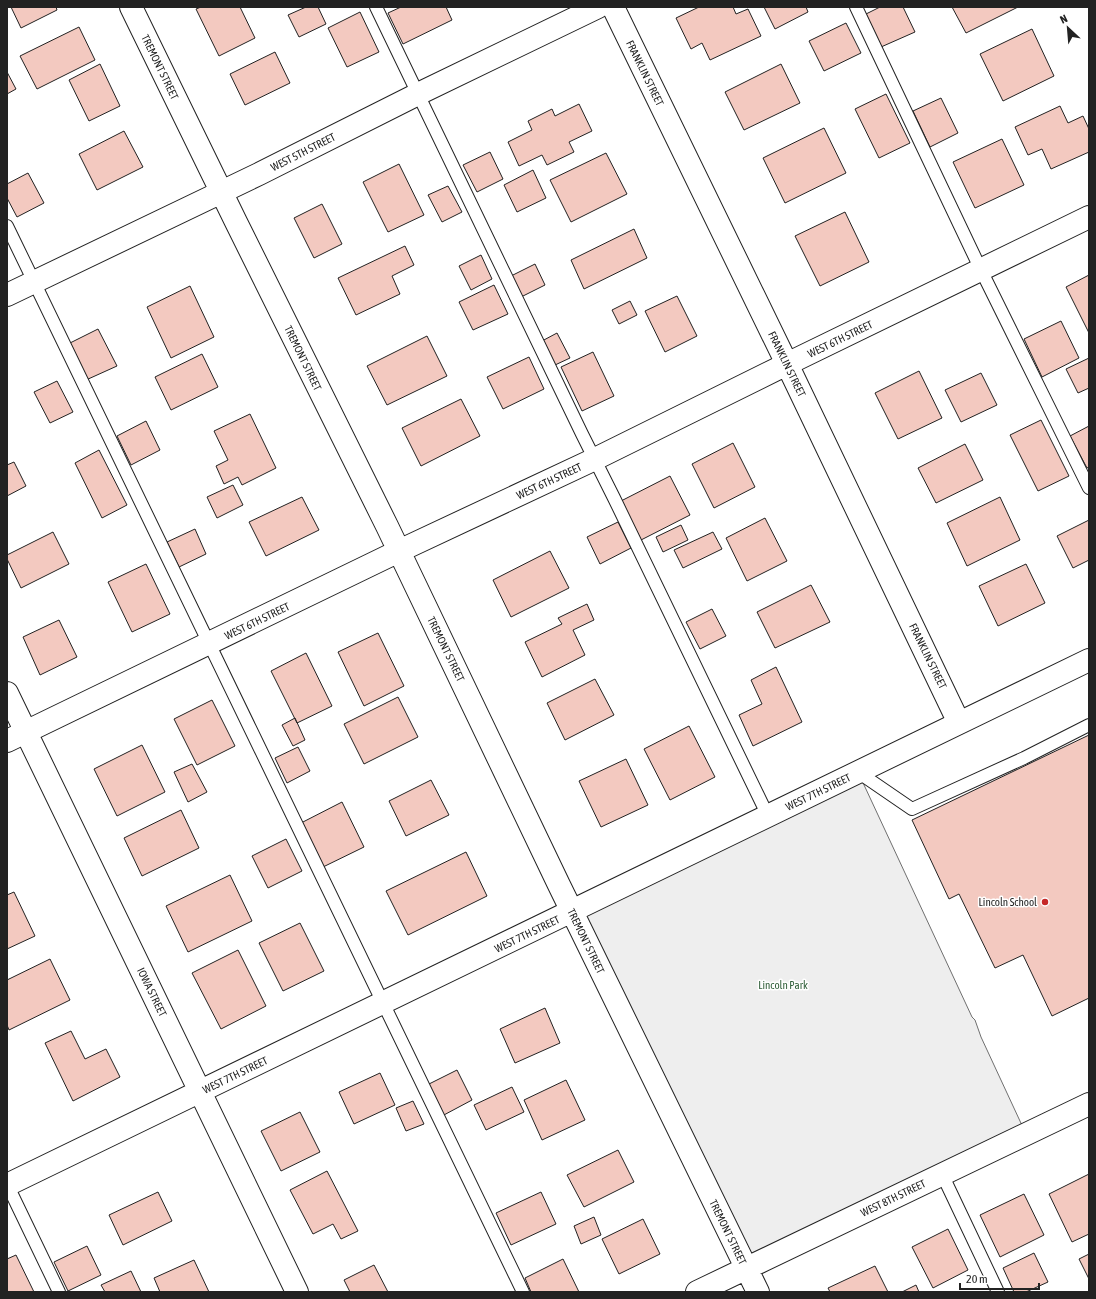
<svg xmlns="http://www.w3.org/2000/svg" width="1096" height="1299" font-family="'Asap Condensed',sans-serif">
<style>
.green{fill:#eee;stroke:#6f6f6f}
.building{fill:#f3c9c0;stroke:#222}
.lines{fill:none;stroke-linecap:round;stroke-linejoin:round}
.service-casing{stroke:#222;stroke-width:14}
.minor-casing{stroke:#222;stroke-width:24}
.tertiary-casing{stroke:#222;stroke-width:24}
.service{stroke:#fff;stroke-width:12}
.minor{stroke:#fff;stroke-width:22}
.tertiary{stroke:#fff;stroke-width:22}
.poi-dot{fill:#c62828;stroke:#fff;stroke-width:1.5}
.labels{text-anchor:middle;stroke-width:3;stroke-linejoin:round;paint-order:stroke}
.street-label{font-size:11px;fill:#222;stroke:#fff}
.poi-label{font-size:11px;fill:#222;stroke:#fff;text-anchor:end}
.park-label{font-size:11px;fill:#2f5e38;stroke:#fff}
</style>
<rect width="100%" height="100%" fill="#fff"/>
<path class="green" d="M858,772l114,245 3,3 6,17 45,97 -280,135 -174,-358z"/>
<path class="building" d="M11,7h45l1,3 -36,18z
M201,7h39l15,31 -36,18 -23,-47z
M306,7h12l8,17 -27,13 -11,-22z
M401,7h45l6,13 -49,24 -15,-31z
M699,7h34l3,7 12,-5 13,27 -51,24 -8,-17 -11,6 -15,-31z
M764,7h42l2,5 -33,17z
M880,7h23l12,25 -34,15 -15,-33z
M952,7h66l-52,26z
M360,12l19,40 -32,15 -19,-39z
M846,23l15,30 -37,18 -15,-30z
M79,27l16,33 -58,29 -17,-33z
M1032,29l22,47 -51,25 -23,-47z
M275,52l15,31 -45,22 -15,-31z
M100,64l20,42 -31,15 -20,-41z
M781,64l19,39 -56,27 -19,-38z
M7,72l9,17 -9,5z
M886,94l24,49 -31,15 -24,-49z
M941,98l17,35 -28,14 -17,-36z
M579,104l13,27 -23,11 5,10 -27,13 -5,-10 -23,11 -11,-24 24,-12 -4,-9 24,-12 3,7z
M1060,106l8,17 15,-7 6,13v23l-38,17 -9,-20 -14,6 -13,-28z
M824,128l22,45 -61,30 -22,-45z
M124,131l19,36 -46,23 -18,-36z
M1002,139l22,46 -49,23 -22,-46z
M490,152l13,27 -26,13 -14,-27z
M606,153l21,41 -56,28 -21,-42z
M399,164l25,51 -36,17 -25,-50z
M533,170l13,28 -29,14 -13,-27z
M28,173l16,30 -27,14 -10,-19v-14z
M448,186l14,26 -20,10 -14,-27z
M322,204l20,40 -28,14 -20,-40z
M845,212l24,50 -49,24 -25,-50z
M634,229l13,29 -63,31 -13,-29z
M405,246l9,19 -22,11 8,18 -44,21 -18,-37z
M481,255l11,24 -21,11 -12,-24z
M535,264l10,21 -24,12 -10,-21z
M1089,275v58l-23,-46z
M494,285l14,29 -35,16 -14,-28z
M190,286l24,51 -43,21 -24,-51z
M677,296l20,40 -32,16 -20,-41z
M630,301l7,14 -18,9 -7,-14z
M1061,321l18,37 -37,19 -18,-38z
M98,329l19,37 -31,14 -18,-36z
M557,333l13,25 -15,7 -13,-24z
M427,336l20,40 -60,29 -20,-39z
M593,352l21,44 -32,15 -21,-44z
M202,354l16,33 -47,23 -16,-33z
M529,357l15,32 -41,20 -16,-32z
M1089,358v30l-11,5 -12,-24z
M919,371l23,47 -44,21 -23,-46z
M981,373l16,32 -36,17 -16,-32z
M57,381l16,31 -23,11 -16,-31z
M461,399l19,37 -59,30 -19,-38z
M250,414l26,54 -34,17 -4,-8 -14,7 -8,-18 12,-6 -14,-29z
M1041,420l28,56 -31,15 -28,-56z
M146,421l14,29 -29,15 -14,-29z
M1089,426v41l-2,1 -17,-32z
M733,443l22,44 -41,21 -22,-44z
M965,444l18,36 -47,23 -18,-35z
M99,450l28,55 -25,13 -27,-55z
M14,462l12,24 -19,10v-31z
M670,476l20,39 -49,25 -20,-39z
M233,485l10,20 -26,13 -10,-21z
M302,497l17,33 -53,26 -17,-34z
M1000,497l20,43 -53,26 -20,-43z
M765,518l22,43 -40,20 -21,-43z
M1089,520v40l-16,8 -16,-32z
M618,522l13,26 -31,16 -13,-27z
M681,525l7,15 -25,12 -7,-15z
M195,529l11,25 -27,13 -12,-25z
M53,532l16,32 -48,24 -14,-29v-4z
M713,532l9,17 -39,19 -9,-18z
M550,551l19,37 -58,29 -18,-37z
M146,564l24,50 -38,18 -24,-50z
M1026,564l19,39 -47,23 -19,-40z
M811,585l19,37 -55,26 -18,-36z
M587,604l7,16 -21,10 12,25 -43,22 -17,-35 37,-18 -4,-6z
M712,609l14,27 -26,13 -14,-27z
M59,620l18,37 -37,18 -17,-38z
M378,633l26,53 -40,20 -26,-54z
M306,653l26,53 -35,17 -26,-52z
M776,667l26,55 -49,24 -14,-31 23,-11 -11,-24z
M595,679l19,36 -49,25 -18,-37z
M398,697l20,40 -54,27 -20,-40z
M212,700l23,46 -38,19 -23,-46z
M295,718l10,22 -12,6 -11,-21z
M689,726l26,51 -45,23 -26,-51z
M1089,735v263l-37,18 -29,-61 -28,13 -36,-74 -10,5 -37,-79z
M142,745l23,47 -48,24 -23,-47z
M298,747l12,24 -23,12 -12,-25z
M626,759l22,46 -47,22 -22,-46z
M192,764l15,28 -19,10 -14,-30z
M431,780l18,35 -43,21 -17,-35z
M342,802l22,45 -41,20 -22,-44z
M181,810l18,38 -57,28 -18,-38z
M286,839l16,32 -34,17 -16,-32z
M466,852l21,44 -79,39 -22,-44z
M230,875l22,46 -64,31 -22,-46z
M14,892l21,44 -28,13v-54z
M300,923l24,48 -41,20 -24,-48z
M238,950l28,56 -45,23 -29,-56z
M50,959l20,41 -61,30 -2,-5v-45z
M545,1008l15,35 -45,20 -15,-34z
M71,1031l14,28 21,-10 14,28 -47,24 -28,-58z
M457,1070l15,30 -30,16 -15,-31z
M380,1073l15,32 -41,19 -15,-32z
M566,1080l19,40 -43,20 -18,-40z
M512,1087l12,25 -38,18 -12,-25z
M413,1101l11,23 -18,7 -10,-23z
M300,1112l20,40 -39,19 -20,-40z
M618,1150l16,32 -50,25 -17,-32z
M327,1171l31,60 -17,8 -8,-15 -20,10 -23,-44z
M1089,1174v60l-17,8 -23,-48z
M158,1192l14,29 -49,24 -14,-30z
M541,1192l15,32 -45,21 -15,-32z
M1024,1194l20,41 -44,22 -20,-42z
M594,1217l7,18 -20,9 -7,-18z
M643,1219l17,35 -41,20 -17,-35z
M948,1229l20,41 -35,18 -21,-41z
M87,1246l14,29 -33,16 -14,-29z
M1034,1253l14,29 -22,10h-12l-11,-24z
M1089,1254v25l-10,-20z
M16,1255l18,37h-27v-33z
M563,1259l16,33h-48l-6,-14z
M194,1260l15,32h-49l-6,-14z
M374,1265l14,27h-38l-6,-12z
M875,1266l13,26h-58l-2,-4z
M131,1271l10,21h-36l-4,-7z
M916,1285l3,7h-17z"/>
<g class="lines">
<g class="service-casing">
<path id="service" d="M376,7l206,427 32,64 154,318
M856,7l125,263 108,218
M7,226l516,1066
M858,772l54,37 112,-51 65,-33
M942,1174l56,118
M7,1184l52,108"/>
</g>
<g class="minor-casing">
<path id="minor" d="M131,7l105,215 151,304 172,359 199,407
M7,295l252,-121 159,-80 180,-87
M7,693l290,599
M7,741l392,-190 196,-92 192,-95 172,359
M7,1185l1082,-525
M697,1292l392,-188"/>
</g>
<g class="tertiary-casing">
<path id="tertiary" d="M613,7l174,357 302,-147"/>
</g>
<use href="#service" class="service"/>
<use href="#minor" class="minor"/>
<use href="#tertiary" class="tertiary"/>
</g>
<circle class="poi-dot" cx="1045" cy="902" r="4"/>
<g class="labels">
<g class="street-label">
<text transform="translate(160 67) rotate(64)" y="4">TREMONT STREET</text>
<text transform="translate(645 73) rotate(64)" y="4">FRANKLIN STREET</text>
<text transform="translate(303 152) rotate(-27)" y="4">WEST 5TH STREET</text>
<text transform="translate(840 339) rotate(-26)" y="4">WEST 6TH STREET</text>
<text transform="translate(303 358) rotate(64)" y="4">TREMONT STREET</text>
<text transform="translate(787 364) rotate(64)" y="4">FRANKLIN STREET</text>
<text transform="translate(549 481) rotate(-25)" y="4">WEST 6TH STREET</text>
<text transform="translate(257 621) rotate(-26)" y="4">WEST 6TH STREET</text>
<text transform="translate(446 649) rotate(64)" y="4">TREMONT STREET</text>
<text transform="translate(928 656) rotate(64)" y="4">FRANKLIN STREET</text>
<text transform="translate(818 792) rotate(-26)" y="4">WEST 7TH STREET</text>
<text transform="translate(527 934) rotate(-26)" y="4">WEST 7TH STREET</text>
<text transform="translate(586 941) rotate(64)" y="4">TREMONT STREET</text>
<text transform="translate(152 992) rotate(64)" y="4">IOWA STREET</text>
<text transform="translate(235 1075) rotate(-26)" y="4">WEST 7TH STREET</text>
<text transform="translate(893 1198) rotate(-26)" y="4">WEST 8TH STREET</text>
<text transform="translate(728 1232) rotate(64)" y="4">TREMONT STREET</text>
</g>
<g class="poi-label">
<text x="1037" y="906">Lincoln School</text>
</g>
<g class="park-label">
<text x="783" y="989">Lincoln Park</text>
</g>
</g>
<rect width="1096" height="1299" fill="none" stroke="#222222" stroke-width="16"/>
<g transform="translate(1068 28) rotate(334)" stroke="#ffffff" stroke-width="3" paint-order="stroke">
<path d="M0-3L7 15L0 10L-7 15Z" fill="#222222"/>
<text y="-6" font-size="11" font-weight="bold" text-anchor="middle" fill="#222222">N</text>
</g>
<path d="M960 1283v6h79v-6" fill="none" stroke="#222222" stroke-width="2"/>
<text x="966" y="1283" font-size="12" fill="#222222" stroke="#ffffff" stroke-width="3" paint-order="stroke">20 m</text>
</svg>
